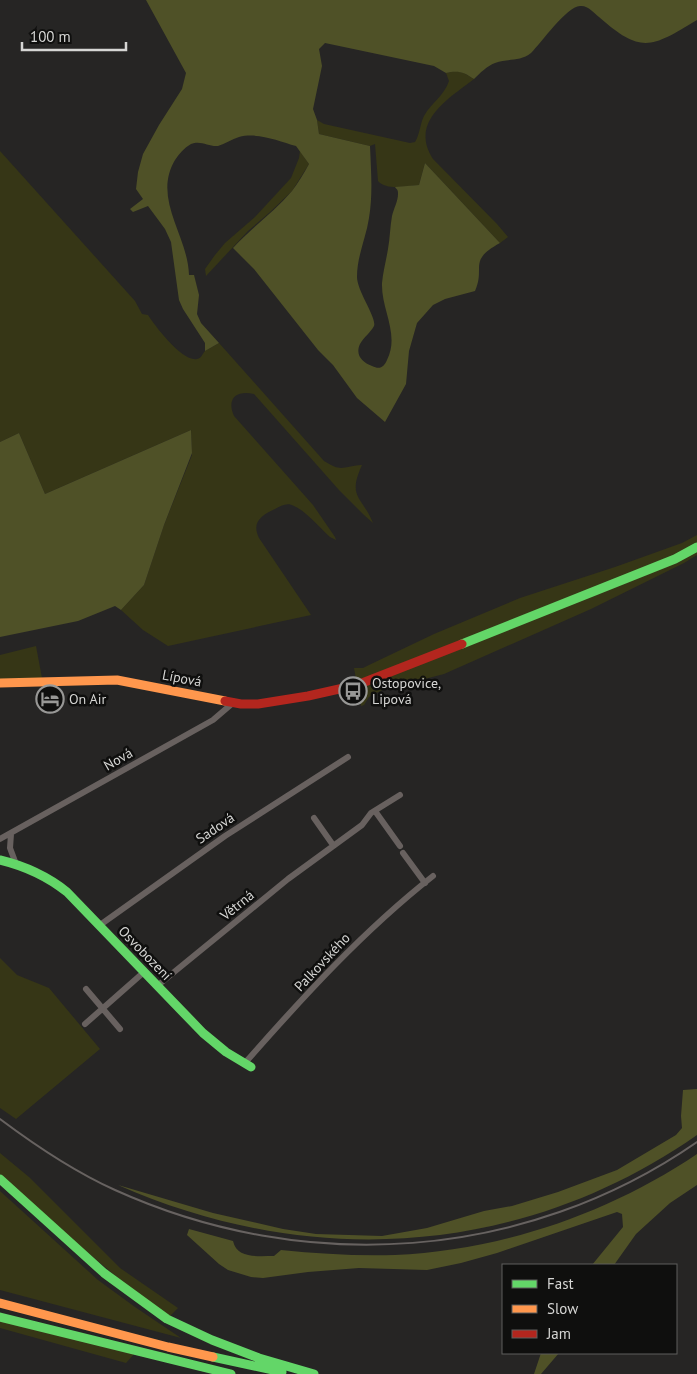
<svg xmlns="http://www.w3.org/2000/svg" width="697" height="1374" font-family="'PT Sans',sans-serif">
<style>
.green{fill:#363616}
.forest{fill:#4f5127}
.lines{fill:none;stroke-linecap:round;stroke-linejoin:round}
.street{stroke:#68615f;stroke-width:6}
.fast{stroke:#63d668;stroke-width:9}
.slow{stroke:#ff974d;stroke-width:9}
.jam{stroke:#b3261e;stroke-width:9}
.rail{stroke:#676260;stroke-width:2}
.labels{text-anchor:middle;stroke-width:5;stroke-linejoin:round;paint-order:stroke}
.street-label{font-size:14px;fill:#d6d6d4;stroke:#0f0f0e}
.poi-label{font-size:14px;fill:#d6d6d4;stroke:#0f0f0e;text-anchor:start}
</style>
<rect width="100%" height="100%" fill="#262524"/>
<path class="green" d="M456,71l8,2 10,6c-26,20 -65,43 -41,80l64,65 11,13 -8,6 -75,-80 -6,22c-12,1 -32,6 -41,-4l-3,-37 -5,2 -51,-12 -2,-14 7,4 86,19 5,-1c5,-8 5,-18 9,-26 8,-14 20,-20 25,-35l-3,-8z
M0,151l135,150 7,13 6,1c7,11 34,47 49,44 5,-1 5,-5 8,-8 4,-3 10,-5 14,-8l105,118c19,12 18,5 38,4 -15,33 0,31 11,58l-9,-8 -25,-25 -85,-96c-17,-4 -28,4 -20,22l79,89 22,32 1,3 -6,-3c-10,-9 -24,-26 -36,-31 -7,-4 -13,0 -19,3 -13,6 -24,13 -16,29l52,77 -143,31 -25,-16 -22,-20 23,-25 20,-60 28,-70 -1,-25 -146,64 -26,-61 -19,9z
M300,151l9,13 -17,27 -23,22 -21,18 -42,45 -1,-7 10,-14 10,-12 30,-26 36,-39 8,-20z
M697,535v20l-13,8 -93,46 -147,65 -62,16 -13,7 -5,8 -3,1 -7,-38h9l6,-3 65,-31 86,-36 95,-31 67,-24z
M36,646l6,32 -42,1v-24z
M0,958l17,17 32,13 51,61 -84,70 -16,-11z
M0,1153l29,24 91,91 58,40 -11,11 -167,-140z
M0,1191l98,89 37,27 46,31 -181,-48z
M0,1319l136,33 -10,11 -126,-35z"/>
<path class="forest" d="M146,0h551v20c-45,27 -55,35 -98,-3 -5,-4 -11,-12 -19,-11 -14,1 -38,36 -49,47 -11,9 -23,5 -36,10 -8,3 -15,10 -21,16 -10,-7 -16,-9 -28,-6l-12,-7 -109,-23 -6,6 3,17 -9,43 4,11 2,14 51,12c1,24 3,48 -1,72 -3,20 -12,38 -12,59 0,14 20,41 17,49 -3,6 -10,11 -14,18 -5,11 2,18 12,22 8,4 12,1 15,-6 13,-26 -6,-50 -5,-77 1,-11 4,-22 6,-34 2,-11 2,-22 4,-33 2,-8 6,-15 6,-22 0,-5 -1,-4 -3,-7l24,-2 6,-22 75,80c-33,18 -14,24 -25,48l-30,8 -12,6 -16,18 -8,28 -3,33 -21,38 -28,-24 -24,-33 -15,-15 -64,-81 -21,-21c18,-20 41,-36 59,-57 6,-8 12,-18 17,-27l-13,-18c-17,-5 -39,-14 -57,-9 -7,2 -14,7 -21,9 -9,1 -17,-6 -27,-2 -7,4 -12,10 -16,16 -23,39 13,75 14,115h5l5,20 -2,19 4,9 18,20 -14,8v-8l-22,-34 -4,-9 -8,-58 -6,-13 -17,-23 -15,6 -3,-3 13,-10 -7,-10 2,-17 5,-18 16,-29 23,-36 4,-16z
M191,430l1,23 -28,72 -20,60 -23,25 -6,-4 -37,15 -78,16v-195l19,-9 26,61z
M697,1089v46c-175,122 -386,135 -579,50l95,28 70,16 33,5 66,2 45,-8 57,-17 28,-5 46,-14 59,-22 59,-35 6,-7 -1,-12 2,-26z
M697,1154v31l-27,18 -34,31 -22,31h-22l31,-38 -1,-13 -5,-2 -120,41 -36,10 -34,7 -68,-2 -51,4 -45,6 -12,-1 -23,-7 -9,-6 -32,-29 2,-6 44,12c4,18 25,15 41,15l7,-6c38,4 76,6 114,5 107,-5 213,-41 302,-101z
M541,1353h18l-18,21h-7z"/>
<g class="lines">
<path class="street" d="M375,811l25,35
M314,818l19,27
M11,834l-1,14 6,16
M0,839l213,-119 21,-18
M403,853l22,30
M100,925l125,-89 123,-79
M157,986l131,-107 74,-54 9,-12 29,-18
M86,989l34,40
M85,1024l59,-52
M244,1064c59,-67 119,-133 189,-188"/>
<path class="fast" d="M462,644l213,-85 22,-12
M0,860c25,6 47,16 67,32l136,141 23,19 25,15
M0,1179l104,94 63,46 45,21 47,18 55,16
M0,1317l231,57
M213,1357l69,15"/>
<path class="slow" d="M0,683l117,-3 108,21
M0,1303l168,44 45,10"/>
<path class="jam" d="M225,701l16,3h17l50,-8 49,-11 105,-41"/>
<path class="rail" d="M0,1119c36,27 75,53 115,71 190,86 410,71 582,-48"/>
</g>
<defs>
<g id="bus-ring" transform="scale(1.4375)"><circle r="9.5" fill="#0f0f0e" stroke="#989896" stroke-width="1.5"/><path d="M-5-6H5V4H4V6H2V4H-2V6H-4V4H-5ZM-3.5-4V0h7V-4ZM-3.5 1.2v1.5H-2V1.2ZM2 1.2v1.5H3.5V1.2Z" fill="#989896"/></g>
<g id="hotel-ring" transform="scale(1.4375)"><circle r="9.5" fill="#0f0f0e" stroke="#989896" stroke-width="1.5"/><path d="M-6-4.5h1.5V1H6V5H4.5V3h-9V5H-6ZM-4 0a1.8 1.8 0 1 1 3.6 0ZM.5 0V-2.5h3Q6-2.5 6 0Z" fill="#989896"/></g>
</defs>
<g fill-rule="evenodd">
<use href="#bus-ring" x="353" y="691"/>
<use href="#hotel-ring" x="50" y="699"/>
</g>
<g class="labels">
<g class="street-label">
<text transform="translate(182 678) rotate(11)" y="5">Lípová</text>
<text transform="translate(118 759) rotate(-30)" y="5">Nová</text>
<text transform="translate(215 828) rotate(-34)" y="5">Sadová</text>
<text transform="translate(237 905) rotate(-39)" y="5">Větrná</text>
<text transform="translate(145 953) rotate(46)" y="5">Osvobození</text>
<text transform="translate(322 962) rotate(-47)" y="5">Palkovského</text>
</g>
<g class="poi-label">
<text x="372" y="688">Ostopovice,<tspan x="372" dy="16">Lipová</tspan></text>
<text x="69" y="704">On Air</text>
</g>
</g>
<rect x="502" y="1264" width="175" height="90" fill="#0f0f0e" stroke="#5f5f5d"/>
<rect x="512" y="1280" width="25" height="8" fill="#63d668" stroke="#5f5f5d"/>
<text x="547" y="1289" font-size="15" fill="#d6d6d4">Fast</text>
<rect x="512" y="1305" width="25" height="8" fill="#ff974d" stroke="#5f5f5d"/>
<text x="547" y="1314" font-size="15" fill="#d6d6d4">Slow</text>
<rect x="512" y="1330" width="25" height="8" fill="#b3261e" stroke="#5f5f5d"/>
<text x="547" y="1339" font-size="15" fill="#d6d6d4">Jam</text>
<path d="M22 42v8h104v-8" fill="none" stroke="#d6d6d4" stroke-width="2.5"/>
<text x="30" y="42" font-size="15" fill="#d6d6d4" stroke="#0f0f0e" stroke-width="4" paint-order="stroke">100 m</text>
</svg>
